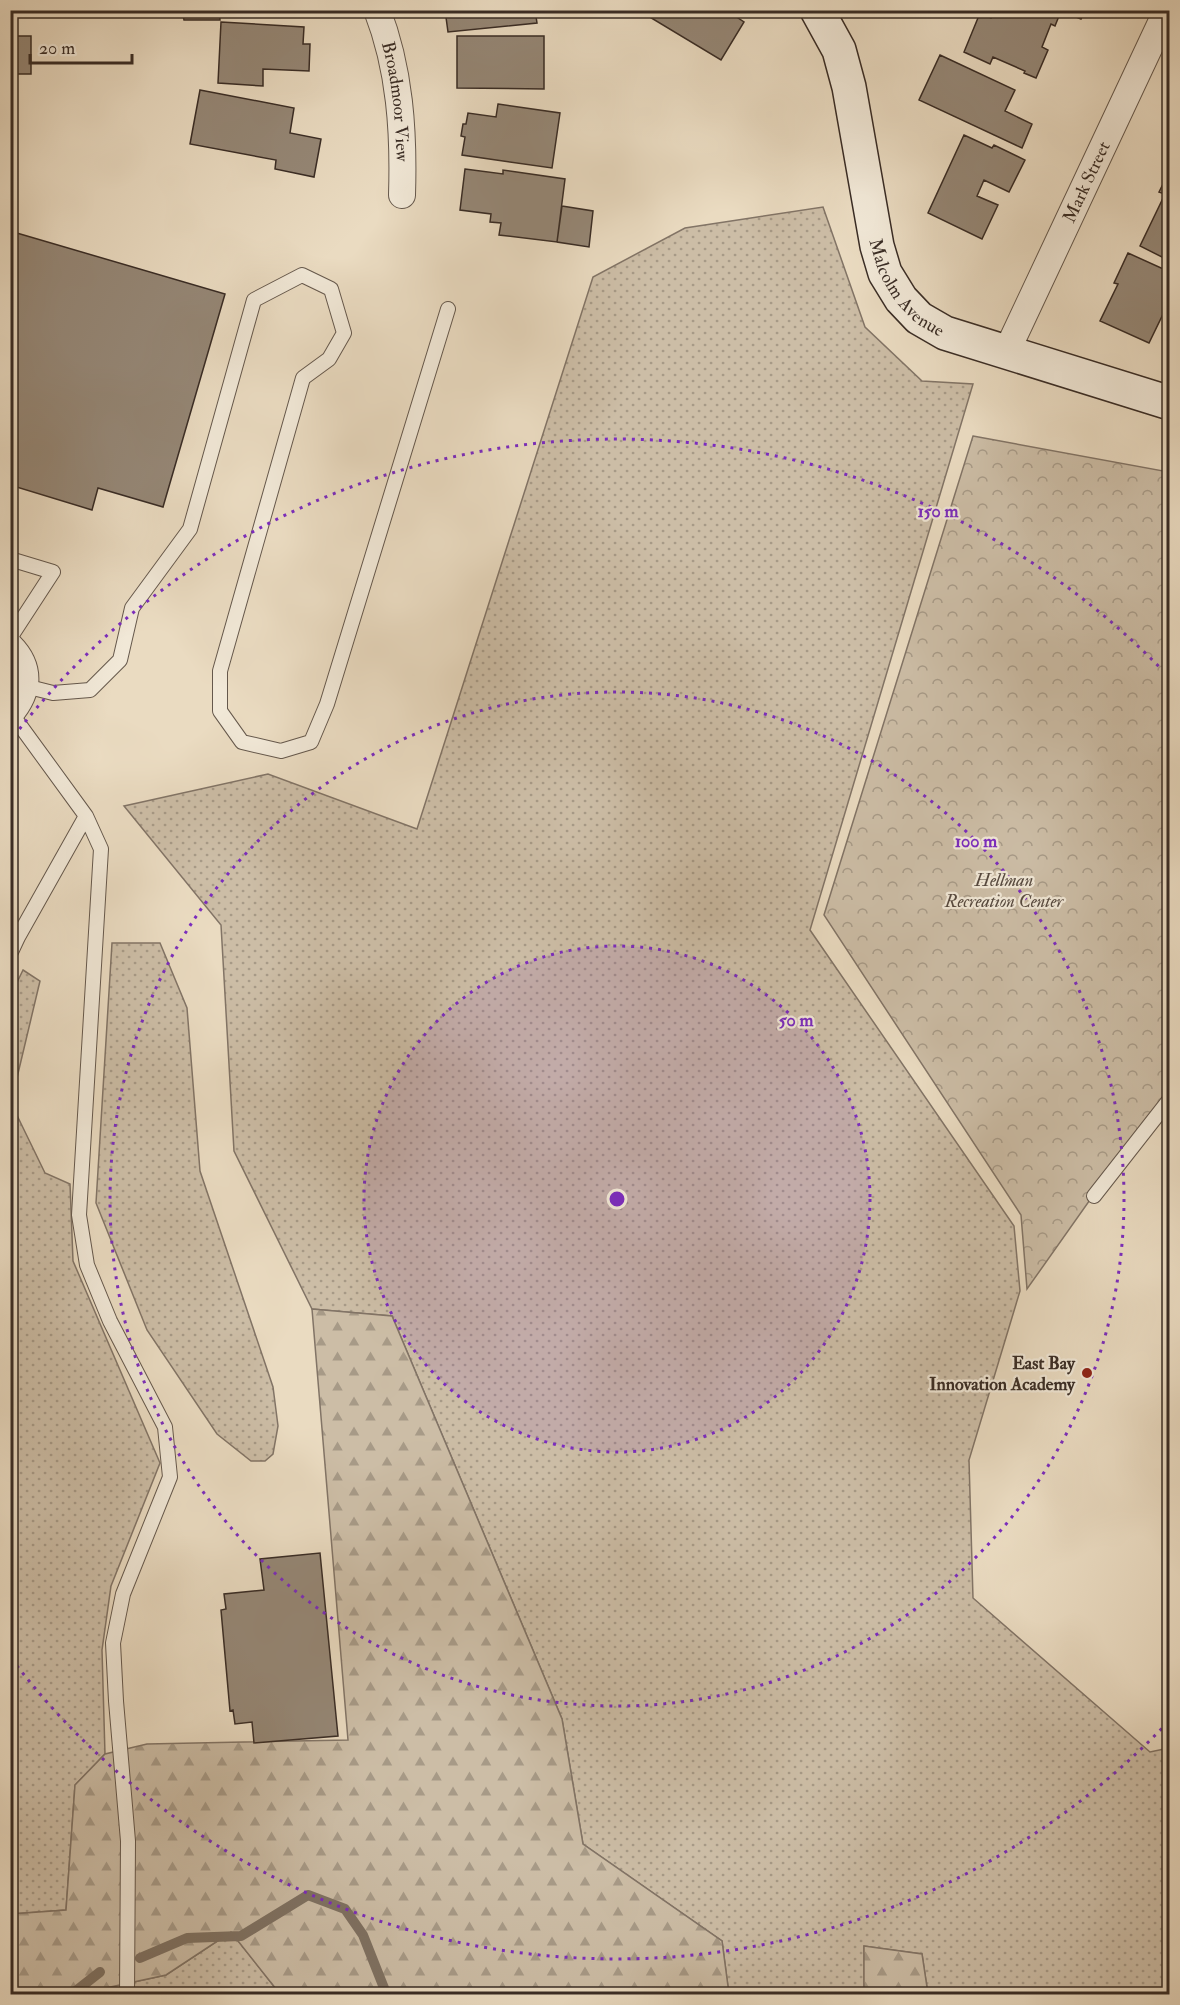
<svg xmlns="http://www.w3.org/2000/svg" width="1180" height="2005" font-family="'IM FELL Double Pica',serif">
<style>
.grass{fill:url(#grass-dots);stroke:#827466;stroke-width:1.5}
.forest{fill:url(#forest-firs);stroke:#827466;stroke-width:1.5}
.park{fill:url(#park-crowns);stroke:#827466;stroke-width:1.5}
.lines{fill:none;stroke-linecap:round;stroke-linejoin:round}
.stream{stroke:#7f7263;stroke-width:10}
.building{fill:#958776;stroke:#392c25;stroke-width:1.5}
.lane-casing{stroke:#65584c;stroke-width:16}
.street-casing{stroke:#65584c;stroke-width:28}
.secondary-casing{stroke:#392c25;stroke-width:36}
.lane{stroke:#f1e8d7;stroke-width:14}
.street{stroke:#f1e8d7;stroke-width:26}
.secondary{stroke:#f1e8d7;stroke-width:33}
.ring{fill:none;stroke:#7b2cbf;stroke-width:3;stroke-dasharray:3 6}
.poi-dot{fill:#8f2418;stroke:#f1e8d7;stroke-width:2}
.labels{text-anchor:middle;stroke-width:4.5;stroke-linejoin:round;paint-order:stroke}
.street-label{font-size:18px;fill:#392c25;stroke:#f1e8d7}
.park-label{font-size:18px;font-style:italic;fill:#56493f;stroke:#f1e8d7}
.poi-label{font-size:18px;font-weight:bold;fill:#392c25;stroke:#f1e8d7;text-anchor:end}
.centre{fill:#7b2cbf;stroke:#f1e8d7;stroke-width:3}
.ring-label{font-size:18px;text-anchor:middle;font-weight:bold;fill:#7b2cbf;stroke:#f1e8d7;stroke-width:4.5;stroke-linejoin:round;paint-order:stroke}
</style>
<defs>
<pattern id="grass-dots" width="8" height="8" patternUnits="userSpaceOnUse" patternTransform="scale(1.5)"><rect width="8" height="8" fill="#ccbda6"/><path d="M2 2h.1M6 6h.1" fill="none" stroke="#a79a87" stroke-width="1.8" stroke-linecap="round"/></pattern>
<pattern id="forest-firs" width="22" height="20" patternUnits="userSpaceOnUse" patternTransform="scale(1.5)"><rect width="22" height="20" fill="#ccbda6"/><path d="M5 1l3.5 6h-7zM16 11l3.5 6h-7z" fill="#a79a87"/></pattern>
<pattern id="park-crowns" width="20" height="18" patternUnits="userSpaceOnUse" patternTransform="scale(1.5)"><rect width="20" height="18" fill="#ccbda6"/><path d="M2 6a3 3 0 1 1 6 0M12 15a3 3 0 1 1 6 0" fill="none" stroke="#a79a87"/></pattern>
</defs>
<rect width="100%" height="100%" fill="#eadbc1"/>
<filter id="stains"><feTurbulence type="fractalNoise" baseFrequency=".00333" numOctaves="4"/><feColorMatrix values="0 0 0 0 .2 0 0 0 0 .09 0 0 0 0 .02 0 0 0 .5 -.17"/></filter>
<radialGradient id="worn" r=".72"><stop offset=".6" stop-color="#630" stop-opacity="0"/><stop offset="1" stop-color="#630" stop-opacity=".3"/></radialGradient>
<path class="grass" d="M823,207l42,120 57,54 51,3 -163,546 204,296 6,65 -51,169 4,138 177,154 19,-4v246h-241l-6,-40 -58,-8v48h-135l-7,-53 -139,-97 -21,-125 -170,-403 -80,-7 -78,-158 -13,-226 -97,-119 144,-32 149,55 176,-552 92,-49z
M112,943h48l27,65 13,163 73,216 5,39 -5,28 -8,7h-14l-34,-27 -70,-104 -51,-127z
M23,970l17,11 -29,122 34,70 25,11 3,77 87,202 -49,123 -9,64 3,104 -30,31 -9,125 -55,4 -1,-917z
M231,1932l49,62h-202l88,-19z"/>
<path class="forest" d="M312,1309l80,7 170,403 21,125 139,97 7,53h-449l-49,-62 -65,43 -88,19h-67v-80l55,-4 9,-125 30,-31 42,-10 201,-4z
M864,1946l58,8 6,40h-64z"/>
<path class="park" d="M973,436l196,36v616l-142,201 -6,-74 -197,-300z"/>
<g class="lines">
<path class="stream" d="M140,1958l47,-20 54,-2 67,-41 37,14 18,26 23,58 4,1
M72,1994l28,-22"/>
</g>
<path class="building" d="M182,10h37l1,10h-36z
M445,10h90l2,13 -89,9z
M638,10h88l18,12 -23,38z
M994,10h91l-4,9 -20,-8 -6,15 -4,-2 -9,23 6,3 -12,28 -12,-5 1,-2 -32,-14 -3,7 -26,-12 16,-39 11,5z
M221,22l83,5 -1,17h7l-1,27 -46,-2v17l-45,-3z
M10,26h7v44h-7z
M17,36h14v38h-14z
M457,36h87v53l-87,-1z
M940,55l75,35 -10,21 27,13 -10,24 -103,-48z
M200,90l94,18 -4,25 31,6 -7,38 -39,-8 1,-9 -86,-16z
M498,104l62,9 -8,55 -90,-13 3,-18 -4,-1 2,-12h3l2,-11 28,4z
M964,135l28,13 2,-3 31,15 -16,32 -25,-12 -7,16 21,9 -16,34 -54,-26z
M465,169l38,5v-4l62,9 -8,63 -58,-7 2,-12 -11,-1 1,-8 -31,-4z
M1170,170v91l-30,-15 25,-52 -6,-2z
M562,206l31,5 -4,36 -32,-5z
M10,231l215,63 -62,213 -65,-19 -6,22 -82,-25z
M1128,253l42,19v35l-3,-1 -18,37 -49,-22 18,-37 -4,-1z
M320,1553l18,183 -84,7 -2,-21 -17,2 -2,-14 -3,1 -9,-101 5,-1 -2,-15 40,-4 -4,-31z"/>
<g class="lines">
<g class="lane-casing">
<path id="lane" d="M10,559l43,13 -43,66
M25,686l28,7 37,-3 30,-30 12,-52 58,-79 64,-229 48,-25 29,14 13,44 -15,26 -26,19 -83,293v40l22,31 39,9 30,-9 16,-38 121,-395
M11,713l75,103 15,33 -22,366 8,50 23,56 55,106 5,50 -47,117 -10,49 3,58 12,140 -1,153
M10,954l8,-17 68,-121
M1094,1196l76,-97"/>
</g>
<g class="street-casing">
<g id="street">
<path id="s1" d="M377,10c23,59 27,122 25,185"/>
<path id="s2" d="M1006,353l161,-343"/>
<path d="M10,646c22,22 19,46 0,68"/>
</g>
</g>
<g class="secondary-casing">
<g id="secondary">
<path id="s3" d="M817,10l22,40 10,37 28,159 8,27 16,26 18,19 26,15 225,70"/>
</g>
</g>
<use href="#lane" class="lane"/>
<use href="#street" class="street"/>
<use href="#secondary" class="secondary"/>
</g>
<circle cx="617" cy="1199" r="253" fill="#7b2cbf" fill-opacity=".12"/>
<g class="ring">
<circle cx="617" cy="1199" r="253"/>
<circle cx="617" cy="1199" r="507"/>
<path d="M1168 1722A760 760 0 0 1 14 1662M14 736A760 760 0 0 1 1168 676"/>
</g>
<circle class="poi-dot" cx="1087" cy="1373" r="6"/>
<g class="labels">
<g class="street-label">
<text dy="6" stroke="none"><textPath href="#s1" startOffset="94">Broadmoor View</textPath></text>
<text dy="6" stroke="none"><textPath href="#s2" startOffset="189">Mark Street</textPath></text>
<text dy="6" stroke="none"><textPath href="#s3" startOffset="298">Malcolm Avenue</textPath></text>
</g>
<g class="park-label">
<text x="1004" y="886">Hellman<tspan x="1004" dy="21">Recreation Center</tspan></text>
</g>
<g class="poi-label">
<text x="1075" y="1369">East Bay<tspan x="1075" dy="21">Innovation Academy</tspan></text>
</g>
</g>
<circle cx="617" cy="1199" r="9" class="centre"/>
<g class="ring-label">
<text x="938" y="517">150 m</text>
<text x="976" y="847">100 m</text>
<text x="796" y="1026">50 m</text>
</g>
<rect width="1180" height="2005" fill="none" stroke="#eadbc1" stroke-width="36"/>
<rect x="12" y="12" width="1156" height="1981" fill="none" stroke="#392c25" stroke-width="3"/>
<rect x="18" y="18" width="1144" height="1969" fill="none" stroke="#392c25" stroke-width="1.5"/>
<path d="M30 54v9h102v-9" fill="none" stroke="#392c25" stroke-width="3"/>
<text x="39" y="54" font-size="18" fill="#392c25" stroke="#f1e8d7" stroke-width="4.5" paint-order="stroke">20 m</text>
<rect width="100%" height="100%" filter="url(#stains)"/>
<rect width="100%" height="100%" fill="url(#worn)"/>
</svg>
